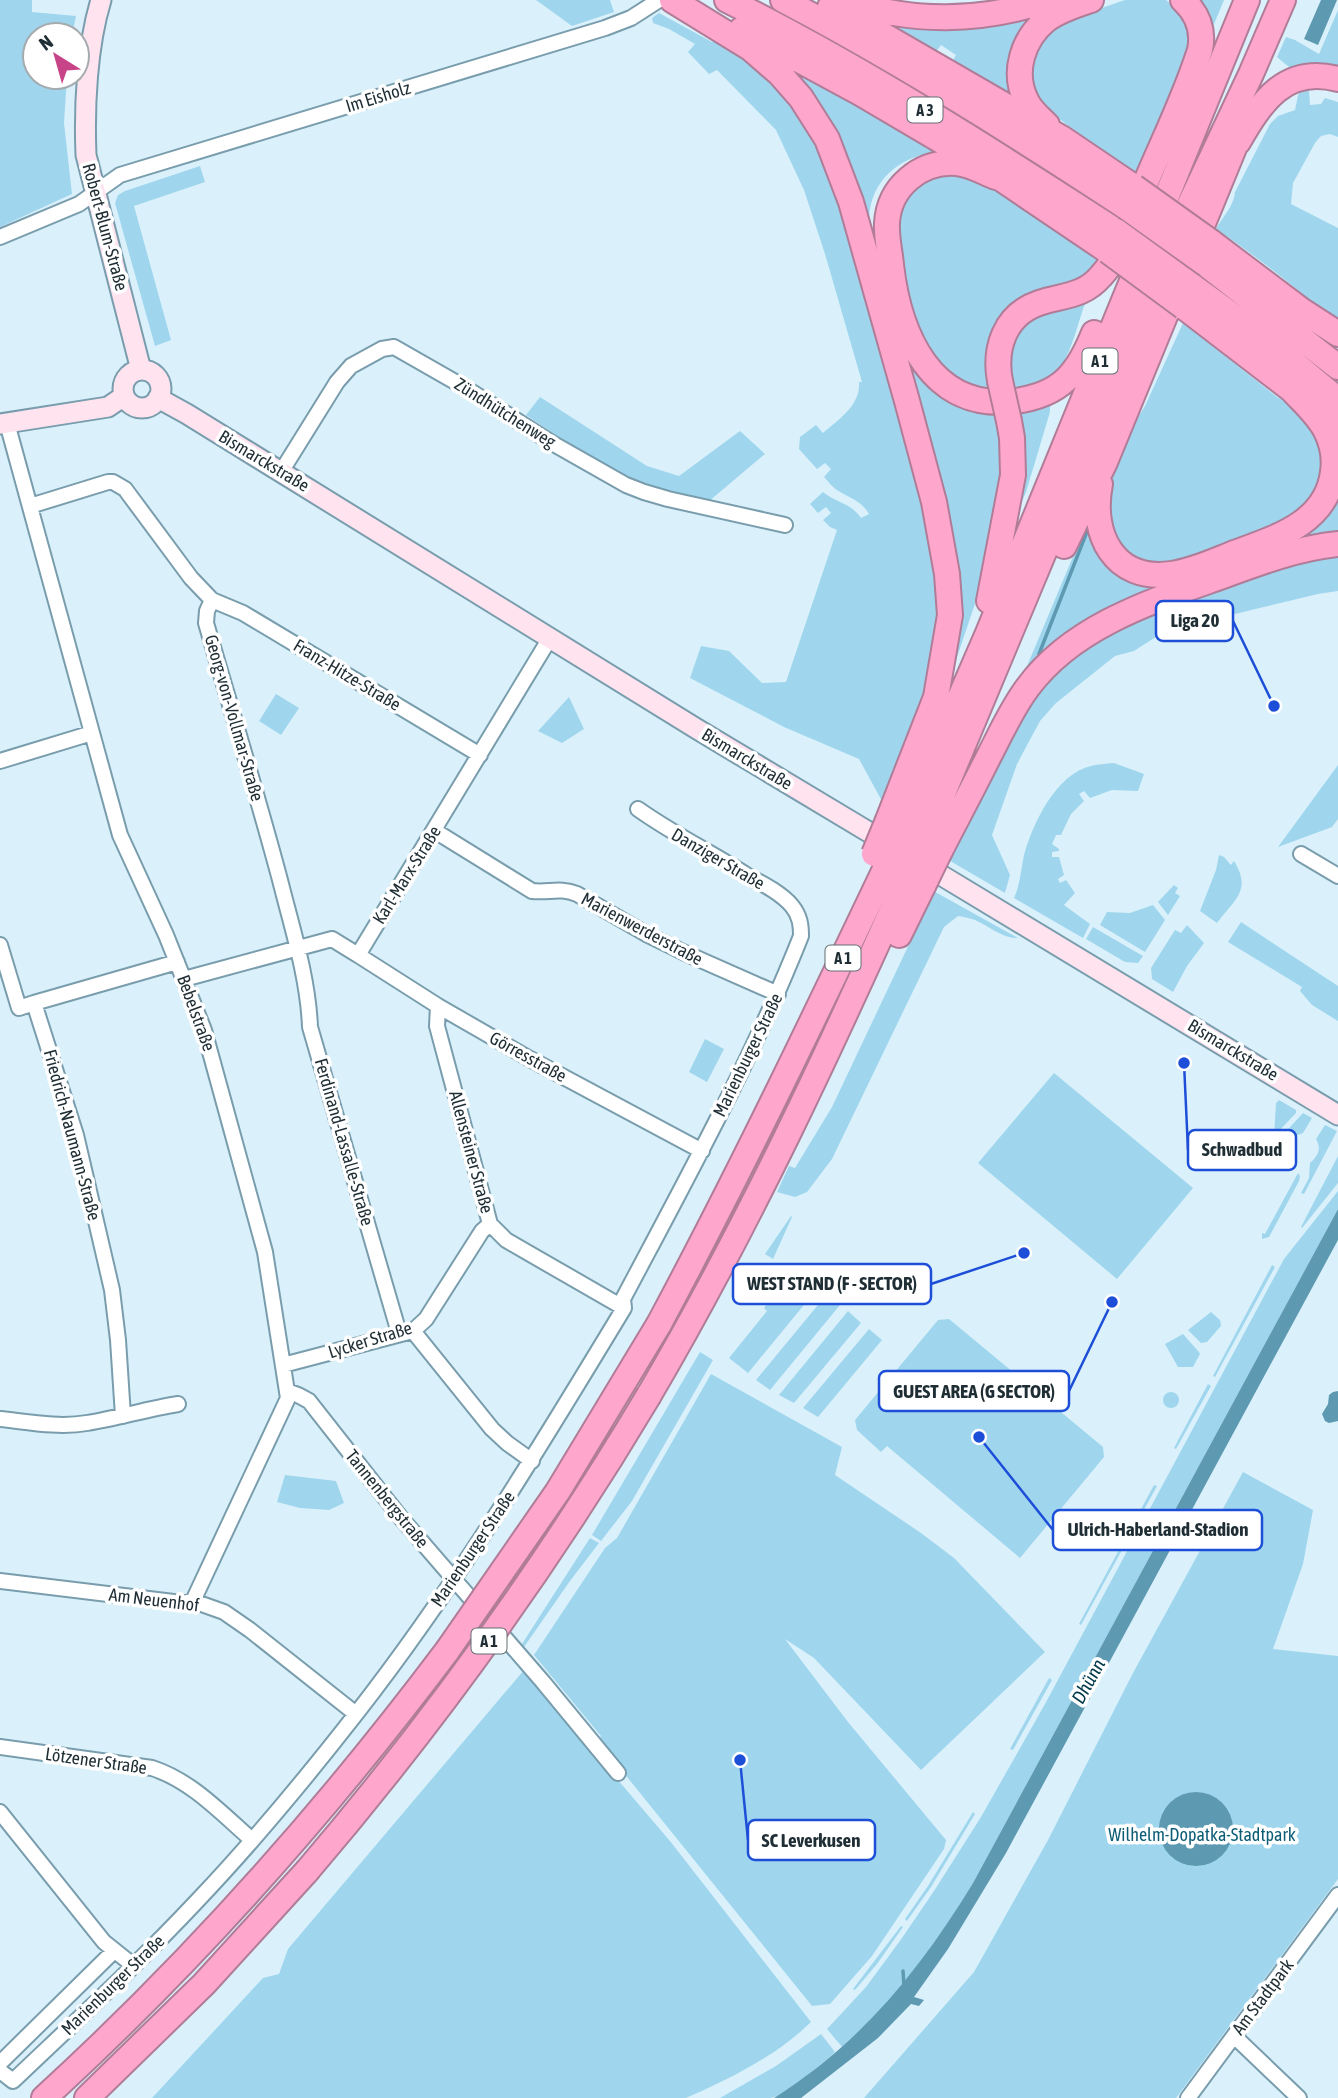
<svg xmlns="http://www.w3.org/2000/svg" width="1338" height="2098" font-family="'Asap Condensed',sans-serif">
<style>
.green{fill:#9fd6ee}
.water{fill:#5e99b2}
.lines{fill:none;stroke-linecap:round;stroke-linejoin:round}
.stream{stroke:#5e99b2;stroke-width:3.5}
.minor-casing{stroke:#799dad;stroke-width:18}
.secondary-casing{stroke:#799dad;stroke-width:23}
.motorway-casing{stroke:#b07c97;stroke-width:28}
.minor{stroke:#fff;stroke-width:14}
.secondary{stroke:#ffe4f0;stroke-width:19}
.motorway{stroke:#fea6cc;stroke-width:24}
.motorway-bridge-casing{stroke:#b07c97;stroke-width:28;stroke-linecap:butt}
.motorway-bridge{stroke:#fea6cc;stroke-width:24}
.labels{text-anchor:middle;stroke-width:7;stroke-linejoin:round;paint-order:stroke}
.shield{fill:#fff;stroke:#626d71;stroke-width:2}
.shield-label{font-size:16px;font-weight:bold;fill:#1f2e34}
.street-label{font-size:18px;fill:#1f2e34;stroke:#fff}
.park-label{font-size:18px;fill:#0d5d77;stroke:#fff}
.water-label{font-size:19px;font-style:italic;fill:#01394b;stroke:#fff}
.leader{fill:none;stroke:#1d4ed8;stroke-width:2.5}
.callout-dot{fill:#1d4ed8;stroke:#fff;stroke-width:2.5}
.callout{fill:#fff;stroke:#1d4ed8;stroke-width:2.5}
.callout-label{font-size:19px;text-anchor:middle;font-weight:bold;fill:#1f2e34}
</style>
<rect width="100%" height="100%" fill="#daf1fb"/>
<path class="green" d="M0,0h32v12l44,4 -4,19h-37v42h32l-3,46 8,71 -72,33z
M536,0h74l4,12 -42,14z
M1125,0h41l16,13 8,29 -6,25 -10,15 -35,98 -82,-63 -17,-17 -11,-28 6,-24 17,-23z
M1191,0h33l-12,29z
M1059,7l-42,82 -8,8 -57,-35 4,-7 -15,-10 -5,7 -53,-29z
M1338,10v59l-43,3 -18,-15 9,-20 9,3 24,14z
M659,13l53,29 4,-3 39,25 31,34 27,40 22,51 87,303 19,88 -7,93 -51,130 -24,-44 -75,-32 -94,-49 11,-32 28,5 33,32 24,-1 51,-152 -7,-3 -7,-7 8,-7 -5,-6 -8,6 -8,-9 13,-12c15,12 27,10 38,26l8,-4c-8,-14 -20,-16 -32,-24 -5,-3 -9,-9 -13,-13l7,-8 -6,-6 -8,6 -18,-20 1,-12 16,-12 7,8c15,-13 38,-28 36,-51h3l-37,-128 -21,-64 -28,-60 -59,-60 -8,4 -21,-22 7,-8 -26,-15 -16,-6 -1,-5z
M784,62l155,90c-44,3 -78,37 -68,84 4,20 15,41 22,61 10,27 20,54 30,81l127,25v9l-24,80 -14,33 -6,-69 -24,127 -27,80 -2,-1 3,-16 -92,-413z
M1309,90l1,15 11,-1 4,-6 13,4v35l-8,-3 -9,2 -6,7 -22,40 -2,21 47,24v96c-39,-34 -79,-66 -122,-95 7,-13 18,-23 19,-37l35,-68 8,-8 17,-6 4,-19z
M200,166l5,16 -71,24 37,134 -16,6 -40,-143 3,-8 7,-4z
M950,171c50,3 116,61 156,91 -9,9 -18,19 -30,24 -12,4 -25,4 -37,8 -43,14 -54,50 -47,91l15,-3c-5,-28 2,-58 30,-70 15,-7 33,-7 49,-11 -8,21 -13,47 -25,65 -9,14 -26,20 -41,23 -22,3 -49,-1 -67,-15 -8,-6 -16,-14 -22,-23 -22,-31 -51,-123 -27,-157 11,-17 28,-20 46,-23z
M1183,323l94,74 24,12 19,21 5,46 -21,36 -113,49 -38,6 -32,-15 -19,-47 25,-70 18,-29z
M540,397l107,69 32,10 61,-45 25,23 -57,48c-22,-6 -47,-10 -69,-19 -40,-17 -77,-44 -113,-68z
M1338,494v40l-51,10z
M1089,527l76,59 -143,92 63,-150z
M1338,554v37l-20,3 -83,20 -37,6 -36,13 -28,18 -19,5 -59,47 -16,18 -23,43 -25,71 18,40 -5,18 -60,-35 81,-151 16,-19 25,-25 38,-27 37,-19 145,-52z
M276,694l23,14 -18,27 -22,-14z
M569,697l15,32 -22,14 -24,-12z
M1114,763l30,11 -6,17 -26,-1 -22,8 -6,-7 -5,3 5,7 -13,13 -10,21h-5l-4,9 7,5v2l-7,1v5h7l5,18 -6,4 2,4 6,-3 9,13 -11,12 26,19 -7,14 -69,-40c6,-13 7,-28 10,-43 9,-32 32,-81 67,-89 7,-2 15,-2 23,-3z
M1338,765v54l-6,8 -54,20z
M1219,855l5,2 7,8 3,-4c18,29 1,38 -17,62l-17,-12 16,-41z
M1174,885l4,3 -3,5 5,3 -12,19 -10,-13z
M928,888l90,50c-15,1 -29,-12 -43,-18 -5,-2 -11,-3 -17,-4l-14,11 -112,232 -25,33 -12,5 -18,-5 12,-26 6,2 37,-61 89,-188 5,-13z
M1153,905l12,15 -20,32 -45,-27 7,-13 23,1z
M1241,922l97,64v35l-26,-16 -12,-14 2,-4 -74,-45z
M1187,925l17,18 -17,23 -14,26 -21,-13 -1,-11 24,-38 6,3z
M1093,927l50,29 -5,7 -13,-1 -39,-23z
M705,1039l19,10 -17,33 -18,-10z
M1054,1073l139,115 -76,91 -139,-116z
M1279,1100l17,10v3l-22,23 2,-33z
M1303,1113l9,5 -9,15 -10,4 -4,6 -5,-1 -4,-4z
M1325,1125l12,6 -33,63 -3,-1 8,-15 1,-15c8,-7 12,-14 6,-24z
M1338,1156v27l-36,45 -1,-1z
M1298,1173l2,3 -1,5 -30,56 -7,2v-6l3,1z
M1338,1191v18l-365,674c-28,46 -58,91 -96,131 -10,11 -22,25 -35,33l-15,-18 39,-42 36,-49 32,-47 47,-74 64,-113 239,-445z
M791,1216l1,1 -19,42 -8,-5z
M1272,1265l3,2 -60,110 -2,-1z
M784,1282l24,18 -60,73 -19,-15 38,-47 -3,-3z
M827,1294l13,11 -70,85 -14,-10z
M848,1311l13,12 -67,80 -15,-8z
M1211,1312l9,8 1,6 -14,16 -6,1 -13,-13z
M949,1319l154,128 1,10 -84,101 -133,-112 -6,6 -24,-22 -2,-10 83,-100z
M869,1329l13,11 -64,77 -15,-9z
M1183,1334l16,18 1,2 -7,13h-15l-13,-23z
M700,1352l13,8 -81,141 -31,40 -9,-6z
M711,1374l131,73 -7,28 86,58 33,25 91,94 -124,118 -107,-112 -29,-19 63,83 98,118 -2,9 -72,107 -42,48 -18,2 -214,-265 3,-5 -67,-81 71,-107 12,-10z
M1208,1384l3,2 -35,63 -2,-1z
M1163 1400a8 8 0 1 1 16 0a8 8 0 1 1-16 0Z
M1243,1472l70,38 -10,54 -30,85 65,7v223l-162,219h-312l110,-126 74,-132 85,-167z
M285,1475l51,6 8,22 -15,7 -29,-2 -23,-6z
M1154,1485l3,1 -76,139 -2,-1z
M590,1538l9,5 -29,38 -46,66 -2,-3z
M524,1670l146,171 141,181c-33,33 -83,58 -125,76h-534l111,-120 16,-4 9,-25z
M1049,1678l3,2 -39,70 -3,-1z
M973,1812l2,2 -44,73 -24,34 -2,-2 23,-33z
M901,1926l2,1 -26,37 -22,26 -2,-1z
M821,2034l14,18c-11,11 -51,44 -64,46 -16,0 -35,0 -51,0l56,-32z"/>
<path class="water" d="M1321,0h16l-19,45 -14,-6z
M1338,1209v31l-332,613 -58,96 -34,48 10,3 -5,6 -8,-2 -33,34 -77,60h-27c87,-55 146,-128 199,-215z
M1338,1391v30l-9,2 -4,-2 -3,-7 6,-10 1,-9 4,-3z
M1159 1829a37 37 0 1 1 74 0a37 37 0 1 1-74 0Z"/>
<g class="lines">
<path class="stream" d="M1039,654l49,-125
M903,1971l1,15"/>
<g class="minor-casing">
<path id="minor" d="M0,237l79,-33 41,-29 485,-147 26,-10 28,-18
M7,423l113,412 46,100 38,95 61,222 23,146 -95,203
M281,472l56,-90 14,-16 31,-17 12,-2 70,40 88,56 74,42 18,7 24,7 117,26
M30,506l78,-24h5l12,7 66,89 21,22 -5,11 -1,12c25,86 51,171 74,257 12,48 28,97 30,147l87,299 4,8
M212,600l31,13 237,142
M0,761l92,-28
M435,831l97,60c17,2 28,-4 45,3l71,41 37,18 93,41
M1301,854l37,22
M0,945l19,63 15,-5
M358,955l80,51 92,53 172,92
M184,979l148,-40 26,16 192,-317
M438,1006l-1,20 53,198 16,16 19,11 99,57
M413,1331l79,98 15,14 25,18
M283,1365l118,-31 12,-3 13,-12 56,-88 8,-7
M287,1391l11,4 11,6 92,117 142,164 75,91
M123,1416l-5,-76 -6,-50 -36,-155 -42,-132 143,-41
M0,1419c28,3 59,9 87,4 31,-5 60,-14 91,-19
M0,1581l182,22 11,-2 31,11 26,18 106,84
M0,1747l152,21c40,13 69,45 100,72
M0,1812l104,130 30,24
M1234,2036l65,62
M0,2063l114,-112
M0,2071l13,10c62,-59 126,-118 185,-181 56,-59 108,-122 158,-186 100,-128 184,-267 268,-406l-1,-9c63,-119 128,-237 178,-363 0,-11 -1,-20 -9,-30 -11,-13 -29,-22 -44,-30 -36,-23 -75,-42 -110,-67
M1188,2098l150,-203"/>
</g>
<g class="secondary-casing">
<path id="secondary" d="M101,0c-14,46 -17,106 -15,155l55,215
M123 389a19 19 0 1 1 38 0a19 19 0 1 1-38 0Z
M158,398l29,16 510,315 195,117
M0,424l108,-17 16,-11
M921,863l417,252"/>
</g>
<g class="motorway-casing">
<path id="motorway" d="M672,0l78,48 30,26 21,24 26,41 24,63 56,199 27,101 13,72 3,41 -14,82 -48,123
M727,0c135,67 262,149 389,231
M783,0c118,62 231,133 343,207
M846,0c64,24 137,22 201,0
M830,7l32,16 201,116 71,48
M742,29l118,64 112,66 136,92
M1047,125c-8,-8 -17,-15 -21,-25 -14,-28 -3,-61 20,-80 13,-10 30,-15 45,-20
M1238,142c23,-40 47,-77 100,-63
M996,177c-13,-5 -26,-13 -40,-14 -36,-2 -67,24 -69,60 -1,14 3,29 4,42 8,69 40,147 124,136 46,-6 63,-28 79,-68
M1211,242l90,68 37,24
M1203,262l135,105
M1192,286l73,53 73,61
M1184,307l108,83 46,26
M1000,381c-6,-32 4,-66 39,-78 24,-8 44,-6 62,-27 20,-21 31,-60 42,-87 19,-46 42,-91 57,-139 4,-20 -2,-36 -17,-50
M1100,484c-10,50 14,98 71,90 23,-3 45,-14 66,-22 41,-15 90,-30 96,-80 2,-14 -1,-29 -7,-41 -8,-16 -22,-28 -34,-41
M1064,546l41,-84 129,-314 8,-23
M989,601l24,-126 -1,-37 -3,-17
M903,829l85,-196 259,-633
M923,841l265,-633 63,-134 32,-74
M940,851c16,-31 33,-63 49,-95 12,-23 23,-48 39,-69 45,-61 124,-86 192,-110 38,-14 78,-29 118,-33
M899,935l25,-51
M659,1324c81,-151 155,-306 229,-461
M649,1395c98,-167 180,-343 259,-520
M44,2098c149,-136 282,-286 403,-447
M87,2098l117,-114 103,-113"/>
</g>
<use href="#minor" class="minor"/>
<use href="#secondary" class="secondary"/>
<use href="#motorway" class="motorway"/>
<g class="motorway-bridge-casing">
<path id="motorway-bridge" d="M1134,187l77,55
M1126,207l77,55
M1116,231l76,55
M1108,251l76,56
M1000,381l9,40
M874,854l14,-34
M888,863l15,-34
M908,875l15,-34
M924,884l16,-33
M447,1651l111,-160 101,-167
M307,1871c129,-151 240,-305 342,-476"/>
</g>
<use href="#motorway-bridge" class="motorway-bridge"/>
</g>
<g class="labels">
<g class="shield">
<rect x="907.5" y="97.5" width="35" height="25" rx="5"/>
<rect x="1082.5" y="348.5" width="35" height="25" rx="5"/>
<rect x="825.5" y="945.5" width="35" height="25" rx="5"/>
<rect x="471.5" y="1628.5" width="35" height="25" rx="5"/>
</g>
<g class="shield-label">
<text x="925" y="116">A 3</text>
<text x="1100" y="367">A 1</text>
<text x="843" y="964">A 1</text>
<text x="489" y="1647">A 1</text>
</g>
<g class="street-label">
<text transform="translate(378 97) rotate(-17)" y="6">Im Eisholz</text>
<text transform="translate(105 227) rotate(75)" y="6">Robert-Blum-Straße</text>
<text transform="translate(505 413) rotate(32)" y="6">Zündhütchenweg</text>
<text transform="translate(264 461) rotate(31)" y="6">Bismarckstraße</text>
<text transform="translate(347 675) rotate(31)" y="6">Franz-Hitze-Straße</text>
<text transform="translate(234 718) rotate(74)" y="6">Georg-von-Vollmar-Straße</text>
<text transform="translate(747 759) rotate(31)" y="6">Bismarckstraße</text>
<text transform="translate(718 859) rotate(30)" y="6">Danziger Straße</text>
<text transform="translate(407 875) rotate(-58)" y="6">Karl-Marx-Straße</text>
<text transform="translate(642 929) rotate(28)" y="6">Marienwerderstraße</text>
<text transform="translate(196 1013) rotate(70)" y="6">Bebelstraße</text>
<text transform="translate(1233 1050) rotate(31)" y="6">Bismarckstraße</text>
<text transform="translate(748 1055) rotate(-64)" y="6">Marienburger Straße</text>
<text transform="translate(528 1057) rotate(29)" y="6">Görresstraße</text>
<text transform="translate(72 1135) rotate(75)" y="6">Friedrich-Naumann-Straße</text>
<text transform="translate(344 1142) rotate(74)" y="6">Ferdinand-Lassalle-Straße</text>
<text transform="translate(471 1152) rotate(75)" y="6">Allensteiner Straße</text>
<text transform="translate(370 1340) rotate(-17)" y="6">Lycker Straße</text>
<text transform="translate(387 1499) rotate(51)" y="6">Tannenbergstraße</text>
<text transform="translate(473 1549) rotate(-56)" y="6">Marienburger Straße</text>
<text transform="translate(154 1600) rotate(7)" y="6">Am Neuenhof</text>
<text transform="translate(96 1761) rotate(8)" y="6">Lötzener Straße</text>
<text transform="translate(113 1985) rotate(-44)" y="6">Marienburger Straße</text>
<text transform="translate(1263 1997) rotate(-53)" y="6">Am Stadtpark</text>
</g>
<g class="park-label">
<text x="1202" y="1841">Wilhelm-Dopatka-Stadtpark</text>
</g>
<g class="water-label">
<text transform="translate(1088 1681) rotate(-61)" y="7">Dhünn</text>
</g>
</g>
<path class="leader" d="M1274 706L1233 621M1184 1063L1188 1150M1024 1253L931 1284M1112 1302L1069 1391M979 1437L1053 1530M740 1760L748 1840"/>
<g class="callout-dot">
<circle cx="1274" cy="706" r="7"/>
<circle cx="1184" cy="1063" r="7"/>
<circle cx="1024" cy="1253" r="7"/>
<circle cx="1112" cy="1302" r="7"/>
<circle cx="979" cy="1437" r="7"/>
<circle cx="740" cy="1760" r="7"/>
</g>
<g class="callout">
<rect x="1156" y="601" width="77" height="40" rx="7"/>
<rect x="1188" y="1130" width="108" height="40" rx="7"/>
<rect x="733" y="1264" width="198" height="40" rx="7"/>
<rect x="879" y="1371" width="190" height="40" rx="7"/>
<rect x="1053" y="1510" width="209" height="40" rx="7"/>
<rect x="748" y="1820" width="127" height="40" rx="7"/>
</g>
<g class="callout-label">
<text x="1195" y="627">Liga 20</text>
<text x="1242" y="1156">Schwadbud</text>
<text x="832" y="1290">WEST STAND (F - SECTOR)</text>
<text x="974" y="1398">GUEST AREA (G SECTOR)</text>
<text x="1158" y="1536">Ulrich-Haberland-Stadion</text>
<text x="811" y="1847">SC Leverkusen</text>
</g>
<g transform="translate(56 56) rotate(323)"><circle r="33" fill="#ffffff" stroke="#a5abae" stroke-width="2"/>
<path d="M0-5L12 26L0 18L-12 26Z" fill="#c84488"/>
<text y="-10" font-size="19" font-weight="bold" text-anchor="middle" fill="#1f2e34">N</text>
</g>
</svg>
